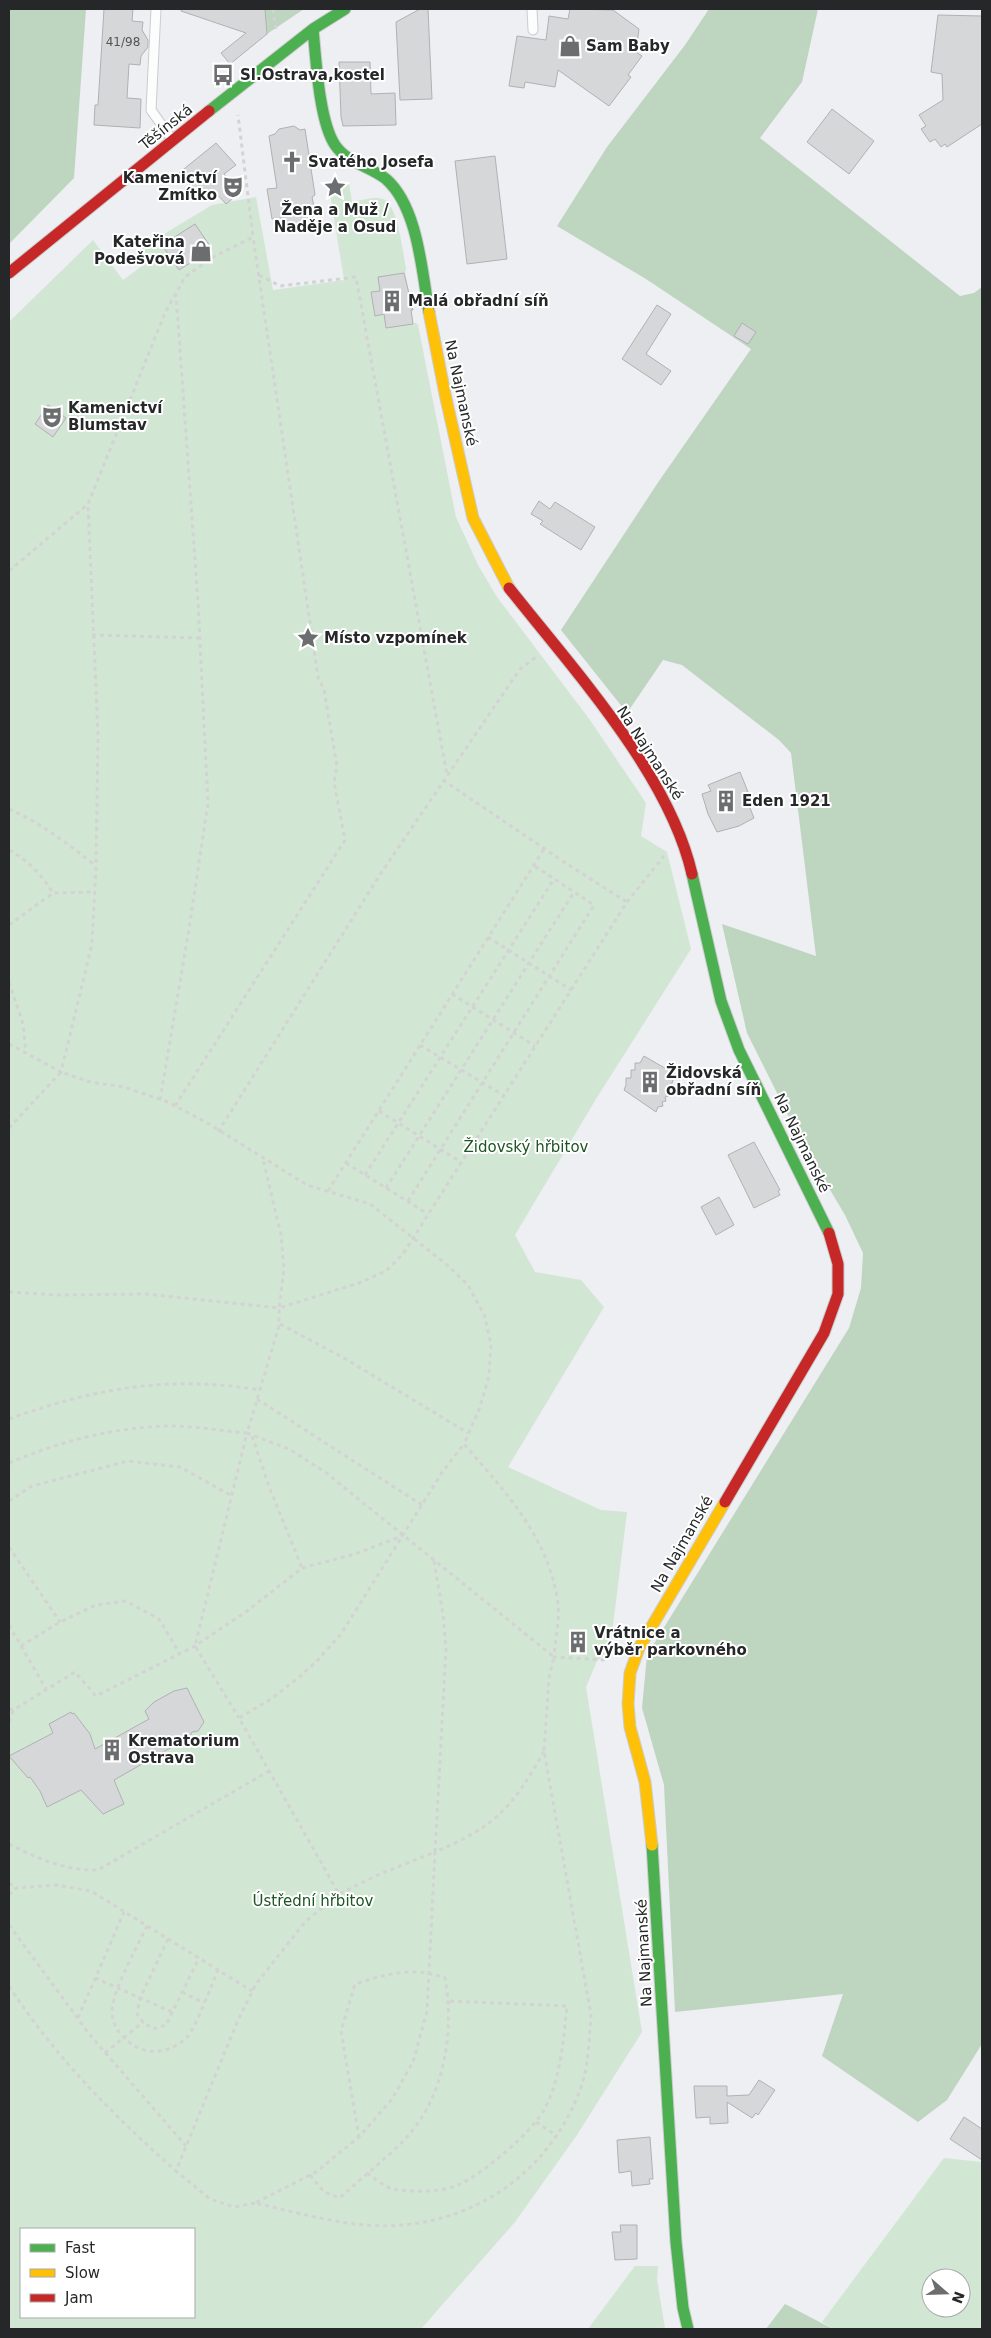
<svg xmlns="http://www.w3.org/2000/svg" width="991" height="2338" font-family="'DejaVu Sans',sans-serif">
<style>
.green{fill:#d2e6d4;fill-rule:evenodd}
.forest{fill:#bed5c0}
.building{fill:#d5d7d9;stroke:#b0b1b3}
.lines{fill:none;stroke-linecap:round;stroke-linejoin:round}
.lane-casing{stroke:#cbccce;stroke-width:11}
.fast-casing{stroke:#cbccce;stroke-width:13}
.slow-casing{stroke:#cbccce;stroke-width:13}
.jam-casing{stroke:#cbccce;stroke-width:13}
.path{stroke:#d3d3d3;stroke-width:3;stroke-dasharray:4 4;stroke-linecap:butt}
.lane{stroke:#fcfdfd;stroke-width:9}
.fast{stroke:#4caf50;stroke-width:11}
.slow{stroke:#ffc107;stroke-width:11}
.jam{stroke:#c62828;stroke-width:11}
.labels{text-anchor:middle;stroke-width:4;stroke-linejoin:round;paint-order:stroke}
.number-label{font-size:12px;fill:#535455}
.poi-label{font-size:15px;font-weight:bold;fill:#262728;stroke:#fff;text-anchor:start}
.street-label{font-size:15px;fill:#262728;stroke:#fff}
.park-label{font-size:15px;fill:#1c5422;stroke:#fff}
</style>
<rect width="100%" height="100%" fill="#edeff2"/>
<path class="green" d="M349,183l3,19c9,-2 23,-6 31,-3 15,5 20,55 23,70l-1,4 8,37h-2l2,13h3l2,2 38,192 22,48 19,32 93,123 56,83 -5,33 26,16 24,97 -95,150 -81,136 20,37 46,8 23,27 -96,160 93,43 26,2 -17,138 -13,11 -11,26 56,345 -65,103 -62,87 -94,107h-412v-2007l84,-82 30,40 19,-14 -6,-15 76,-46 44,-8 17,93 71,-10 -15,-93zM21,2229h173v88h-173z
M944,2158l38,4v167h-149l-11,-7zM931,2278h30v30h-30z
M635,2266h23l-1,13 8,50h-77z"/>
<path class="forest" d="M9,9h77l-12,169 -65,66z
M264,9h40l-37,25z
M709,9h109l-16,73 -42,56 200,158 14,-3 8,-6v1757l-35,56 -29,22 -96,-66 21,-62 -168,18 -11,-227 -22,-77 5,-53 202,-327 12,-40 2,-35 -18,-38 -44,-74 -54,-108 -25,-109 94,32 -25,-203 -12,-13 -97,-75 -19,-5 -36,53 -66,-83 98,-149 92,-132 -105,-70 -89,-53 50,-79 78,-102z
M785,2304l48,25h-67z"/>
<path class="building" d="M104,9h29l-1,12 11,1 -1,8 6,10v7l-7,9 -1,9 -11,-1 -2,34 14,1 -1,29 -46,-3 1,-20h3z
M181,9h84l2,25 -37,30 -9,-11 25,-20 -65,-22z
M420,9h8l4,90 -32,1 -4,-78z
M570,9l43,1 26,19 -3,23 6,4 -14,19 3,2 -22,29 -51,-36 -3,17 -30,-5 -1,6 -15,-2 8,-50 29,4 3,-24 19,3z
M938,15l44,1v108l-35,23 -2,-3 -4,3 -6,-8 -5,3 -9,-13 5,-3 -7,-11 24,-15 -1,-26 -11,-2z
M339,62h31l1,32 24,-1 1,32 -53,1 -2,-9z
M832,109l42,32 -25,33 -42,-32z
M294,126l6,4 5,-1 10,66 -3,2 3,14 -3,7 -12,8 -7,-1 -11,-7 -10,1 -5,-30 10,-1 -8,-52 6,-2 4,-5z
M216,143l20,22 -12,9 17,18 -15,12 -11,-12 -6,5 -5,-6 -5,4 -20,-22z
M495,156l12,103 -40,5 -12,-103z
M195,224l17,25 -33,21 -17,-25z
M404,273l9,37h-2l2,14 -27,4 -2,-14 -9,2 -4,-24 9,-1 -2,-14z
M657,305l14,9 -25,40 25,17 -10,14 -39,-26z
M742,323l14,9 -8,12 -14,-8z
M48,405l18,13 -13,19 -18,-13z
M539,501l11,8 5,-7 40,25 -14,23 -41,-26 3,-3 -12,-7z
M740,772l8,20 -4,1 10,25 -15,8 -22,6 -9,-18 -6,-20 9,-3 -3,-6z
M644,1056l31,18 -4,12 1,4 -4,1 1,5 -4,1 1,4 -4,1 1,4 -5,1 -2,5 -32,-22 2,-5v-7h5v-8h4v-7h5z
M754,1142l26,48 -2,1 2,4 -26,13 -26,-53z
M719,1197l15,28 -18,10 -15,-28z
M187,1688l17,34 -6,9 -6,1 -2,4 -3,-1 -6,7 -2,-2 -3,4 -2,-1 -2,4 -58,33 10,24 -21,10 -22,-24 -34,17 -7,-16 -10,-14 -2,1 -19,-22 44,-23 -4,-9 22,-12 1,2 2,-1 16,21 5,15 54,-30 -4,-8 9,-9 20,-11z
M759,2080l16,10 -17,25 -2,-2 -4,5 -25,-16 1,21 -18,1v-7l-14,1 -2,-32h33v10l22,-1z
M964,2117l18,12v31l-32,-21z
M650,2137l3,42h-4l1,5 -18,2 -1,-15 -12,2 -2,-33z
M620,2225h17v34l-22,1 -3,-28h9z"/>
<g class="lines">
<g class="lane-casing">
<path id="lane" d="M156,9l-5,101 20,28
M532,9l1,21"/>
</g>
<g class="fast-casing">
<path id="fast" d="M313,29c3,30 6,92 22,116 12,18 35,21 51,34 32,28 36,93 43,133
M209,111l104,-82 32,-20
M692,874l29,127 18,49 90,183
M652,1845l24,397 7,66 5,21"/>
</g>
<g class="slow-casing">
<path id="slow" d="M429,312l16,82 28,124 36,70
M652,1845l-7,-63 -15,-55 -2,-23 2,-31 9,-25 86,-146"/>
</g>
<g class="jam-casing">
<path id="jam" d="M9,273l200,-162
M509,588c63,80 160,185 183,286
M725,1502l99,-169 14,-39v-30l-9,-31"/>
</g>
<path class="path" d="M273,9l3,22
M259,275l21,11 76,-9 91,498
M9,571l79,-67 77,-191 20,-36 28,-20 40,-20 -15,-122
M92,635l108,3
M443,780l124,84 60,38
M9,809c32,14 59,35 87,57
M9,850c20,11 32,24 44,43
M9,925l44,-32 42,-1
M488,937l83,53
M9,982l14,42 3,29
M452,994l83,52
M9,1044l52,28 31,-128 4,-78 2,-131 -10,-231
M420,1045l83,50
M160,1100l29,-171 19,-126 -10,-200 -22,-309
M175,1106l170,-266 -11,-58 3,-16 -13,-76 -6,-13 -65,-440
M379,1111l82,51
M9,1128l52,-56 29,10 34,5 44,15 41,22 98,61 63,19 76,60 22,21 17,32 6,28 -2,31 -9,31 -16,37c42,49 84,92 94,159 2,17 -3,37 -4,54l52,3
M218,1132l163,-259 139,-204 16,-12
M346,1163l82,51
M365,1175l189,-296
M386,1188l188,-296
M328,1191l216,-342
M408,1201l186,-296 -61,-40
M9,1292l48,3 89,-1 133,14 5,-39 -3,-34 -18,-76
M280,1324l64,34 124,75
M257,1399l165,106
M9,1419c86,-31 160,-44 251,-29
M252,1436l18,53 32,79
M9,1463c52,-22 105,-36 162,-37 25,0 51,5 76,7l-52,213 44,72
M9,1501l23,-15 96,-25 52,6 52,29
M9,1547l51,75
M434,1561l9,53 3,35 -11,203 -55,22 -41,20 -100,-176 32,-19 27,-21 19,-17 24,-27 102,-163 21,-27
M9,1625l37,64
M21,1646l39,-24 36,-17 30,-4 33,18 21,35
M9,1710l6,-1 60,-37 21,24 99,-50 52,-35 55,-43 53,-14 47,-18
M9,1722l5,-13
M544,1751c-31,56 -49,76 -109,101l-8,159 -14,51 -21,37 -33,38 -43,35 -61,31c36,8 73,19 111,22 95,8 181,-46 214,-135 9,-23 9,-50 11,-75l-47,-264 5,-73 5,-21 -229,-185 -36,-23 -42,-16 32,-107v-18l80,-25 27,-12 17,-17 224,-352 37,-46
M9,1844c27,14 57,27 89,26l171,-99
M9,1883l7,5
M9,1895l7,-7 40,-3 35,6 161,100
M9,1925l81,110 96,111
M147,1926c-10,21 -34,63 -35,85 0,15 10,27 21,34 18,12 41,6 55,-9 8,-9 24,-52 30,-66
M168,1939l-28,59 -3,16 6,8 10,7 13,-4 33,-67
M95,1978l77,34
M9,1986c46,71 104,129 167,185
M182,1992l22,11
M78,2018l46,-106
M105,2053l38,-31
M536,2122l21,14
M367,2173c8,5 17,14 26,16 20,3 46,4 65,-4 26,-12 71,-50 86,-75 17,-31 19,-69 23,-104l-118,-5
M310,2175l14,17 16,6c21,-20 45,-38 65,-59 39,-40 50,-108 40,-161 -33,-12 -58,-4 -90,6l-14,47 18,106
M255,2203l-21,4 -24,-8 -34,-28 62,-151 18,-36 49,-62 34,-28"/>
<use href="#lane" class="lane"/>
<use href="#fast" class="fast"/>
<use href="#slow" class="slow"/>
<use href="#jam" class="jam"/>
</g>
<defs>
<g id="shop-bare" transform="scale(1.725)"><path d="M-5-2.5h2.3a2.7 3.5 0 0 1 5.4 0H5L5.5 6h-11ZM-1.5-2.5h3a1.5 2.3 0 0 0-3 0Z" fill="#6c6d6f" stroke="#fff" stroke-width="2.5" paint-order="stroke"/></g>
<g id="bus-bare" transform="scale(1.725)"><path d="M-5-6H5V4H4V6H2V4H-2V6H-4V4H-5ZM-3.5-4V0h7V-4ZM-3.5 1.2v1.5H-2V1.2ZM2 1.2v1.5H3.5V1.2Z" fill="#6c6d6f" stroke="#fff" stroke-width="2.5" paint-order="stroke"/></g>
<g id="church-bare" transform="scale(1.725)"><path d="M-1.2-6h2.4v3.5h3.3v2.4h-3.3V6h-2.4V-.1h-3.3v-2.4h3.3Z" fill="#6c6d6f" stroke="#fff" stroke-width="2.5" paint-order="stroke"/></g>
<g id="theatre-bare" transform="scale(1.725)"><path d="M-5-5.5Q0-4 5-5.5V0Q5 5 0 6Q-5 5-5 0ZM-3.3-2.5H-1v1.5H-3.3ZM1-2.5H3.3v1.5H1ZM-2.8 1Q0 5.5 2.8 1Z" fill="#6c6d6f" stroke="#fff" stroke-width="2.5" paint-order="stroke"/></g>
<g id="sight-bare" transform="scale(1.725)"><path d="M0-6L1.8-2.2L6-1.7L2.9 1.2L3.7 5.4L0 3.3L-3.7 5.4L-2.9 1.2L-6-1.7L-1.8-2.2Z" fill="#6c6d6f" stroke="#fff" stroke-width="2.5" paint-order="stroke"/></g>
<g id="building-bare" transform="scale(1.725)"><path d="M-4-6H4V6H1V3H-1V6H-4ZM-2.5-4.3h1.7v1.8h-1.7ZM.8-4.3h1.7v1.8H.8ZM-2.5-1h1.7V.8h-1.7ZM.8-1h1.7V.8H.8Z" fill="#6c6d6f" stroke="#fff" stroke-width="2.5" paint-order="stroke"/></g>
</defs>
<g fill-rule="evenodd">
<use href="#shop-bare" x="570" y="46"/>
<use href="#bus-bare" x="223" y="75"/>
<use href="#church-bare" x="292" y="162"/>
<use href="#theatre-bare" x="233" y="187"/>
<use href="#sight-bare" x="335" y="187"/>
<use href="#shop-bare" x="201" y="251"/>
<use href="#building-bare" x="392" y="301"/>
<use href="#theatre-bare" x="52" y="417"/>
<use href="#sight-bare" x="308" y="638"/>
<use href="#building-bare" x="726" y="801"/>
<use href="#building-bare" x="650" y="1082"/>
<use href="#building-bare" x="578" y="1642"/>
<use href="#building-bare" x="112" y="1750"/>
</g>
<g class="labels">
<g class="number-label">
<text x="123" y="46">41/98</text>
</g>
<g class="poi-label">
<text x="586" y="51">Sam Baby</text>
<text x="240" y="80">Sl.Ostrava,kostel</text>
<text x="308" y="167">Svatého Josefa</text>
<text x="217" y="183" text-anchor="end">Kamenictví<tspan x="217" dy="17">Zmítko</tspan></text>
<text x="335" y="215" text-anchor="middle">Žena a Muž /<tspan x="335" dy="17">Naděje a Osud</tspan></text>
<text x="185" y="247" text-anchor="end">Kateřina<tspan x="185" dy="17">Podešvová</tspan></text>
<text x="408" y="306">Malá obřadní síň</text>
<text x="68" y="413">Kamenictví<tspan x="68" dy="17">Blumstav</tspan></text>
<text x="324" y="643">Místo vzpomínek</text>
<text x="742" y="806">Eden 1921</text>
<text x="666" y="1078">Židovská<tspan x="666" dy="17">obřadní síň</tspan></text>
<text x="594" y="1638">Vrátnice a<tspan x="594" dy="17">výběr parkovného</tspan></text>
<text x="128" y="1746">Krematorium<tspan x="128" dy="17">Ostrava</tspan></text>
</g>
<g class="street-label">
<text transform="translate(166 127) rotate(-39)" y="5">Těšínská</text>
<text transform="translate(461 393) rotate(78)" y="5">Na Najmanské</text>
<text transform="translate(650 753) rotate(57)" y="5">Na Najmanské</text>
<text transform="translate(802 1143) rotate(64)" y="5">Na Najmanské</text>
<text transform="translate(682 1544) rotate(-60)" y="5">Na Najmanské</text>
<text transform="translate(644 1953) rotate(-93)" y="5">Na Najmanské</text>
</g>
<g class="park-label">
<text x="526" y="1152">Židovský hřbitov</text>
<text x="313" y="1906">Ústřední hřbitov</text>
</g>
</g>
<rect width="991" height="2338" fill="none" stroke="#262728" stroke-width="20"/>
<rect x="20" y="2228" width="175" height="90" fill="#ffffff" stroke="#a8a9a9"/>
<rect x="30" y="2244" width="25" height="8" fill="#4caf50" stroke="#a8a9a9"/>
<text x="65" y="2253" font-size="15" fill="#262728">Fast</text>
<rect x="30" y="2269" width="25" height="8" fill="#ffc107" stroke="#a8a9a9"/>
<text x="65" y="2278" font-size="15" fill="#262728">Slow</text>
<rect x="30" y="2294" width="25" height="8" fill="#c62828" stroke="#a8a9a9"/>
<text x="65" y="2303" font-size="15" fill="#262728">Jam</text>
<g transform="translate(946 2293) rotate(110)"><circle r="24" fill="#ffffff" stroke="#a8a9a9"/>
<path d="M0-4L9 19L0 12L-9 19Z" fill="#6c6d6f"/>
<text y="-8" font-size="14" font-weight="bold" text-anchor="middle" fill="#262728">N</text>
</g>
</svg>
